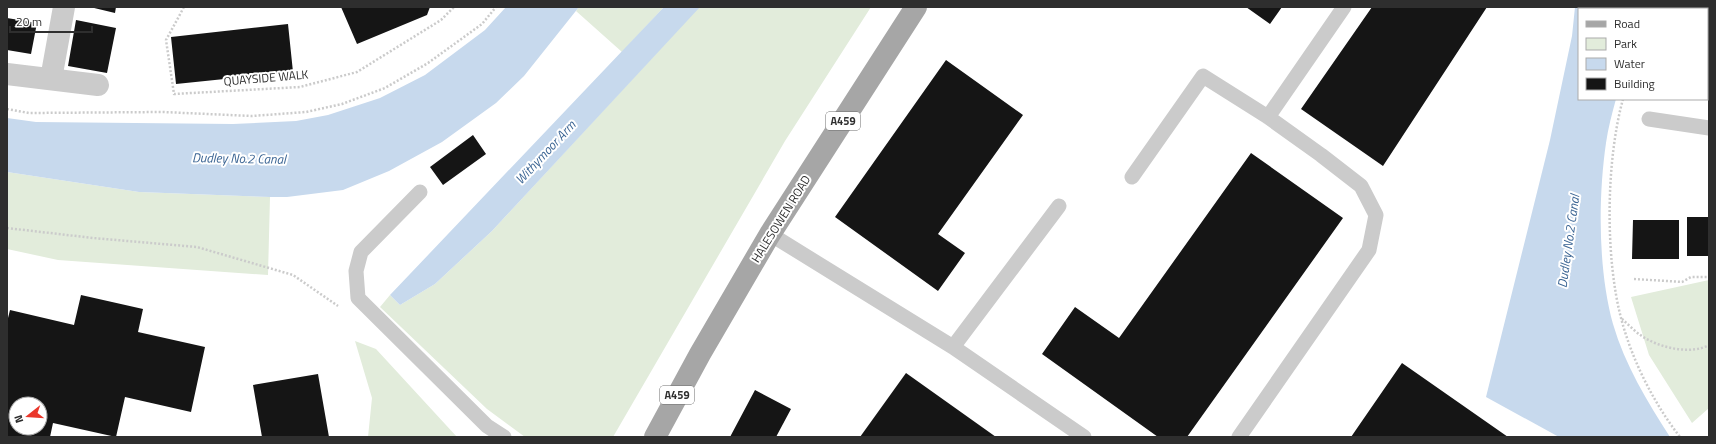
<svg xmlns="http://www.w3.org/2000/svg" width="1716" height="444" font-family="'Titillium Web',sans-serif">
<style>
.green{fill:#e2ecdb}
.water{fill:#c7d9ed}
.building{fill:#151515;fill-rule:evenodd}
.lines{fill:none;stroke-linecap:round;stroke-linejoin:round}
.path{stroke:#cbcbcb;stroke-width:2.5;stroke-dasharray:2 2;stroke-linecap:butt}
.lane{stroke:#cbcbcb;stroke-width:15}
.street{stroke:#cbcbcb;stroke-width:22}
.primary{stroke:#a6a6a6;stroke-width:22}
.labels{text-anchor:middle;stroke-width:4;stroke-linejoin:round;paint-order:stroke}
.shield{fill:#fff;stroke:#6d6d6d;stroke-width:1}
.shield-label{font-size:11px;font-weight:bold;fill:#2e2e2e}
.street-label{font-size:12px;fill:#2e2e2e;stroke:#fff}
.water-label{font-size:13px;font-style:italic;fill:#3a6493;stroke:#fff}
</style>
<rect width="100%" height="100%" fill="#fff"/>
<path class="green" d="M579,7h85l-42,45 -46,-41z
M699,7h172l-86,134 -172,296h-88l-38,-28 -107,-102 10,-12 10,10 35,-21 57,-53z
M7,172l132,20 131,5 -2,78 -210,-15 -51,-11z
M1709,280v128l-17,15 -43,-68 -18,-58z
M355,341l21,8 81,88h-89l4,-39z"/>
<path class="water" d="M506,7h73l-55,69 -28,27 -54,39 -53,29 -46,19 -56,7h-17l-131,-5 -132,-20v-54l29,4 197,2 63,-3 32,-6 52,-17 45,-23 60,-45z
M664,7h36l-208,224 -57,53 -35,21 -10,-10z
M1575,7h60v2h-56v90h37c-4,15 -8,29 -10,44 -8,55 -8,127 7,181 12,41 34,77 57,113h-111l-73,-40 64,-257 22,-104z"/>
<path class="building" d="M90,7h26l-1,6z
M341,7h89l-3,8 -70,29z
M1246,7h36l-12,17z
M1372,7h115l-104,159 -82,-57z
M1673,7h36v36h-2v-34h-35z
M7,18l30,5 -6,31 -24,-4z
M76,20l40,8 -9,45 -39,-7z
M288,24l5,48 -117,12 -5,-47z
M946,60l77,55 -85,119 27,19 -27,38 -103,-74z
M473,135l13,19 -43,31 -13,-18z
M1251,153l92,65 -156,219h-29l-116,-83 33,-47 44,31z
M1687,217h22v39h-22z
M1633,220h46v39h-47z
M81,295l62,14 -5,23 67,15 -14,65 -66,-15 -9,40 -63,-14 -3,14h-43v-115l3,-12 64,15zM16,404h24v24h-24z
M1402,363l106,74h-157z
M906,373l90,64h-136z
M318,374l11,63h-67l-9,-52z
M755,390l36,19 -15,28h-46z"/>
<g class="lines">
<path class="path" d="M184,7l-18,33 8,54 126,-7 57,-15 84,-52 13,-13
M1644,9l1,-2
M1623,99c-17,62 -18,157 -2,219 11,42 32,84 59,119
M7,109l22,4 134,-1 89,4 54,-4 36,-8 43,-16 43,-25 54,-39 14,-17
M7,228l86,10 104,9 96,28 45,31
M1634,279l48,3 9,-5h18
M1622,319c8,7 17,17 27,21 16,9 44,14 60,5"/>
<path class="lane" d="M1268,117l76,-110
M1649,119l60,9
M1132,177l71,-101 65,41 53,38 40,31 15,29 -7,35 -130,187
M420,192l-59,60 -5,19 2,27 129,128 17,11
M770,234l183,113 131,90
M953,347l106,-141"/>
<path class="street" d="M7,74l91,11
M51,79l13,-72"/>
<path class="primary" d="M655,437l45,-83 70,-120 146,-227"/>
</g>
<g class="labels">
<g class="shield">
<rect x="826" y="112" width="34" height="18" rx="3"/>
<rect x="660" y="386" width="34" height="18" rx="3"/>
</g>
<g class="shield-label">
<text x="843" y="125">A459</text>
<text x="677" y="399">A459</text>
</g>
<g class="street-label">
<text transform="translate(266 78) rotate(-5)" y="4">QUAYSIDE WALK</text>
<text transform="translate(781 219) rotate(-58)" y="4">HALESOWEN ROAD</text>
</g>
<g class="water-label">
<text transform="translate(545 152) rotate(-47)" y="5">Withymoor Arm</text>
<text transform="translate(239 158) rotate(1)" y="5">Dudley No.2 Canal</text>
<text transform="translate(1568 241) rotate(-82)" y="5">Dudley No.2 Canal</text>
</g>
</g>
<rect width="1716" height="444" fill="none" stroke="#2e2e2e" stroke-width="16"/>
<rect x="1578" y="8" width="130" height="92" fill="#ffffff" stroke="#ababab"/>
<rect x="1586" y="21" width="20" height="6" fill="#a6a6a6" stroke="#ababab"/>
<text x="1614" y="28" font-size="12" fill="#2e2e2e">Road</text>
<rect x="1586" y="38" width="20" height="12" fill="#e2ecdb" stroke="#ababab"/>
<text x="1614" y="48" font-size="12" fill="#2e2e2e">Park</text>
<rect x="1586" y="58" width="20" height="12" fill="#c7d9ed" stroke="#ababab"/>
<text x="1614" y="68" font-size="12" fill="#2e2e2e">Water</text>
<rect x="1586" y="78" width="20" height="12" fill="#151515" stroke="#ababab"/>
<text x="1614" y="88" font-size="12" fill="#2e2e2e">Building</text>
<g transform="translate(28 416) rotate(253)"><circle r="19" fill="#ffffff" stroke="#ababab"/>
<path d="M0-3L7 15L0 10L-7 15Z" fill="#ea372b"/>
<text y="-6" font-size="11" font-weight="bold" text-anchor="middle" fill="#2e2e2e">N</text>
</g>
<path d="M10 26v6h82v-6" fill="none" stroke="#2e2e2e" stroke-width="2"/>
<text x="16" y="26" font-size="12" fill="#2e2e2e" stroke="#ffffff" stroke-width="3" paint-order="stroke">20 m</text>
</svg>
